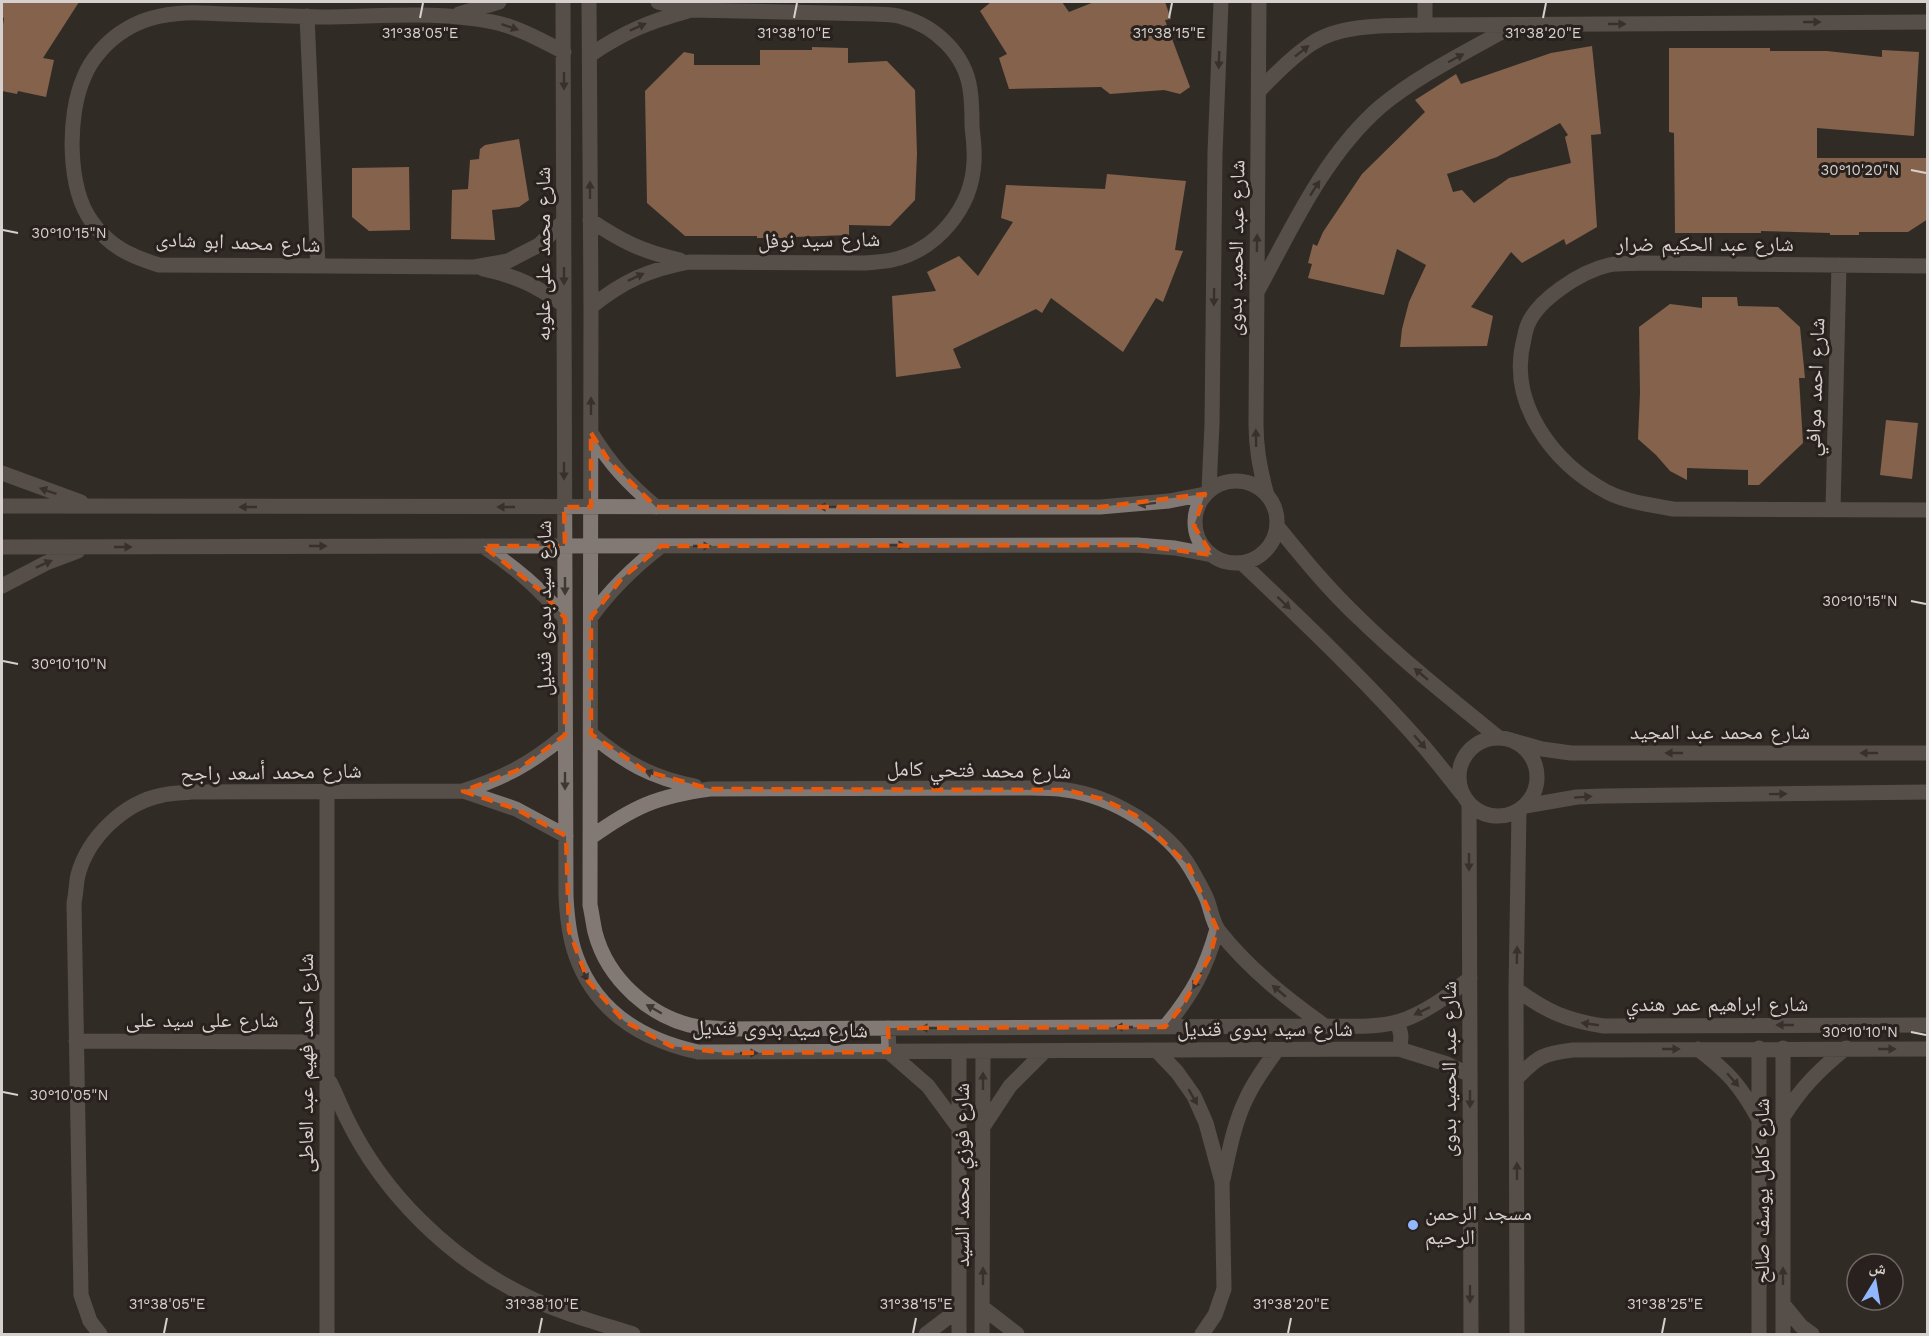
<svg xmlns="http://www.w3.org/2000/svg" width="1929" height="1336" font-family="'Work Sans','Noto Naskh Arabic',sans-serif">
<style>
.building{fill:#e8a479;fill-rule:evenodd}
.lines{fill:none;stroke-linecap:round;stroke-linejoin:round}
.minor{stroke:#827974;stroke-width:15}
.oneway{fill:#3e3733}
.marked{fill:none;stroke:#e8590c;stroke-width:4.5;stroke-dasharray:12 8;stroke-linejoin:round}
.ticks{fill:none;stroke:#d6d1ce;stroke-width:2}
.poi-dot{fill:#91b8fd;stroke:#28211d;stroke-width:2}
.labels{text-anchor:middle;stroke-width:6;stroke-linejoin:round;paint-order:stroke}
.street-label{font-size:21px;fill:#d6d1ce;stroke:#28211d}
.poi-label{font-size:21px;fill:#d6d1ce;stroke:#28211d;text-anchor:start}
.ticks-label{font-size:15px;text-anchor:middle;fill:#d6d1ce;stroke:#28211d;stroke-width:6;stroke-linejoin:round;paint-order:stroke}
</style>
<rect width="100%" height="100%" fill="#322b26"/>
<path class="building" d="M2,2h77l-36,56 11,2 -8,37 -28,-6 -1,3 -15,-3v-60l2,-13 -2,-1z
M991,2h71l7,10 25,-10h71l6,17 -6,1 25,67 -10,7 -16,-4 -54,4 -9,-7 -92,2 -10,-31 8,-4 -27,-43z
M1592,46l9,88 -10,1 6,92 -31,18 -2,-6 -42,24 -11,-11 -40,55 22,9 -6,30 -87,1 2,-18 7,-27 17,-37 -29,-16 -13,46 -76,-17 4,-14 -4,-1 5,-19 4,2 6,-14 39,-58 63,-62 -10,-12 41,-26 5,10 90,-31zM1560,123l8,12 -3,2 6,26 -62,15 -35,25 -12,-13 -9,2 -6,-18 50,-17z
M812,47l36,1v15l39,-2 28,29 2,64 -2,46 -25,26 -41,-1v10l-54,2v1h-38v-2h-72l-38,-33 -2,-112 39,-39 10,2v11h66v-15h52z
M1669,48h101v3h57l55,6v-7l37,2 -5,84 -97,-8v30h111v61l-20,13h-49v3h-29v-2l-69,-2v2h-86l-1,-100 -5,-1z
M519,139l10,61 -10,7 -27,3 3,30 -44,-1 1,-49 16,-1 2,-29 9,-1 1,-10 5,-4z
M409,167l1,63 -41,1 -17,-14v-49z
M1107,174l79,7 -11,69 8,1 -20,51 -7,-4 -33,54 -72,-54 -9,15 -6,-4 -83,40 8,19 -65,9 -4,-81 44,-5 -9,-19 32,-16 19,20 35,-54 -12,-4 5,-33 99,4z
M1702,297h35l1,9 40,1 22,20 5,51h-6l4,65 -44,42h-11v-15l-61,-2v12l-17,-9 -14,-16 -18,-16 2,-46 -1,-66 31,-23 32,4z
M1886,420l32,3 -6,56 -32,-4z"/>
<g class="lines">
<path class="minor" d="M563,2l3,894c1,20 3,41 10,60 20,56 67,84 122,96l701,-3 48,15 23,11
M589,2l2,305 -1,598c2,9 3,18 5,27 12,47 56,87 104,95 9,1 18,1 27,2l599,-3c23,0 49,2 72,-4 27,-8 51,-26 73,-44
M1259,2l-3,422c0,25 4,47 11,71
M1425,2v23
M459,14l40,-12
M307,16l11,250
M564,52c-23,-12 -46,-25 -71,-30 -55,-12 -116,-5 -172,-5 -32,-1 -63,-2 -95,-3 -14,0 -27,-2 -41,-1 -20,1 -43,6 -60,17 -17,10 -34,29 -41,47 -17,38 -17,111 8,145 18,25 38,34 67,43l315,2 34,-6 31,-16 25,-24
M590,55c34,-23 58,-33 98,-44
M1259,91c16,-17 33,-34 52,-47 30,-21 79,-18 114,-19l503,-3
M590,220c31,21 53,32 90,40
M1928,266l-287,-3c-10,1 -22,0 -32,2 -18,4 -34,13 -49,24 -11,8 -25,20 -31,33 -3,5 -4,12 -5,17 -17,64 29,124 83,153 20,10 43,13 66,17l255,1
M483,269c34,7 53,17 81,36
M1257,292c35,-64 67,-136 123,-185 40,-33 87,-55 132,-81
M591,307c32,-26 57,-37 98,-45l176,1c8,-1 18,-1 27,-3 45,-10 80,-52 82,-98 1,-12 -1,-24 -2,-36 0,-12 0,-25 -2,-37 -5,-35 -35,-63 -68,-72 -9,-3 -18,-2 -27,-3l-185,-4 -32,-8
M591,433c20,32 36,49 65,74
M2,473l79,29
M1195 522a41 41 0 1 1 82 0a41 41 0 1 1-82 0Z
M1209,490l3,-66 3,-271 6,-151
M2,506l1098,1 69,-6 36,-7
M1833,509l6,-244
M1277,526c26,32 52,64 82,92 44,43 92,81 140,120
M483,546c33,22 56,42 82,72
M2,547l1135,-2 38,3 37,7
M1242,563c60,57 121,115 177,178 15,17 29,35 43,53
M2,586l44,-23 32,-12
M591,617c20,-28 43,-50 70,-71
M591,734c33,28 61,44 104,52
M1459 777a39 39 0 1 1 78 0a39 39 0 1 1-78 0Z
M1514,741l28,8 29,4h357
M463,791c41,-13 69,-28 102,-56
M327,792v542
M1469,804l2,530
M1525,806l52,-9 26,-1 325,-4
M590,838c43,-31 67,-42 120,-49l320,-1c12,0 24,0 36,2 45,6 102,39 125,79 5,9 11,19 15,28 5,11 6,25 13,34 30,38 68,68 106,95
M1516,989c29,22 52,32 88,37l324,-1
M1396,1022c6,10 6,17 3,27
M1165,1027c27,-32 41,-58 52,-98
M888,1028l1,24 39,34 31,42
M76,1041l251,1
M1698,1049c30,23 42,36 60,69
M1157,1051l20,21 17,24 12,27 16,59 2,107 -9,26 -13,19
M1517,1078c20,-21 27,-25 56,-28l355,-1
M330,1082c6,12 11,25 17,37 36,74 101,138 175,175 35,18 73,28 111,40
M1783,1117c18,-29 36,-47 63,-69
M983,1127l27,-41 35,-35
M1223,1179c6,-27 11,-56 24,-82 8,-17 19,-32 30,-47
M1783,1304l18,22 11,8
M982,1307l35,27
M100,1334l-10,-13 -9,-26 -7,-392c2,-9 2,-19 4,-28 10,-38 47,-73 85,-80 9,-2 19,-2 28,-3l272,-1 53,18 50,27
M926,1334l33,-25
M959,1334v-282
M982,1334l1,-282
M1517,1334l-1,-345 3,-178
M1759,1334v-286
M1783,1334v-286"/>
</g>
<defs><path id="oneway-solid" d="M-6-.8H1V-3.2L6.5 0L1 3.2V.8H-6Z" transform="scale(1.5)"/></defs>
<g class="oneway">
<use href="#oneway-solid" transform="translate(1812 22)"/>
<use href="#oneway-solid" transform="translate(1617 24)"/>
<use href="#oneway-solid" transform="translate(510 27) rotate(19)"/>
<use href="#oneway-solid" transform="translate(638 27) rotate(-24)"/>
<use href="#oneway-solid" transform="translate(1302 51) rotate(-38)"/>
<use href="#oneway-solid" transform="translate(1456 58) rotate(-28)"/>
<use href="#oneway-solid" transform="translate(1219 60) rotate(92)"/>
<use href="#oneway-solid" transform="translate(564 81) rotate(90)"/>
<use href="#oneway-solid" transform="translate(1315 188) rotate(-57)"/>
<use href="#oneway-solid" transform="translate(590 190) rotate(-90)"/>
<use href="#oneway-solid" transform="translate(1257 243) rotate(-89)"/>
<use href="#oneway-solid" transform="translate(564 276) rotate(90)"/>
<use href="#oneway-solid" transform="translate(636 277) rotate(-25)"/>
<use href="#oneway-solid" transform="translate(1214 297) rotate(91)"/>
<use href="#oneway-solid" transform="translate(591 406) rotate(-90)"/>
<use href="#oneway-solid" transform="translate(1256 438) rotate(-91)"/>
<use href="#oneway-solid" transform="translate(564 471) rotate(90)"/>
<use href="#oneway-solid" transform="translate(48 491) rotate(-161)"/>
<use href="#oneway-solid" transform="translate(1147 504) rotate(173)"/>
<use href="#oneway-solid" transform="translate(248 507) rotate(-180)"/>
<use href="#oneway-solid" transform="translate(506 507) rotate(-180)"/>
<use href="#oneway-solid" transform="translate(827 507) rotate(-180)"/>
<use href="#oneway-solid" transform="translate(897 545)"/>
<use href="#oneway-solid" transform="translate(318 546)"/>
<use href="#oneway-solid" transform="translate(702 546)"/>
<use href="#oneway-solid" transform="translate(123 547)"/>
<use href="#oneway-solid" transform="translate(44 564) rotate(-24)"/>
<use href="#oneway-solid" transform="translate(565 586) rotate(90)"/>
<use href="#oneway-solid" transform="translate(1284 603) rotate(43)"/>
<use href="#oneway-solid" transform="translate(1421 674) rotate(-140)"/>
<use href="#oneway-solid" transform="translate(1420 742) rotate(49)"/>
<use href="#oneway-solid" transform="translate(1674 753) rotate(180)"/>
<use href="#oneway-solid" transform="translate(1869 753) rotate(-180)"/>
<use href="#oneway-solid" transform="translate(653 774) rotate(-159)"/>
<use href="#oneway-solid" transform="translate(565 781) rotate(90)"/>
<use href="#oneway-solid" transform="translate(1778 794) rotate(-1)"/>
<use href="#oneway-solid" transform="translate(1583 797) rotate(-4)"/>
<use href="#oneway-solid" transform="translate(1469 862) rotate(90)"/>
<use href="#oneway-solid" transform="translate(1517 955) rotate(-89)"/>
<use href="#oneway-solid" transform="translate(584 973) rotate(63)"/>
<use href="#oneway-solid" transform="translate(1197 981) rotate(118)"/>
<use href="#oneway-solid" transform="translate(1279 991) rotate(-140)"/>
<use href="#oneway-solid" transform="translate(654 1009) rotate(-150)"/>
<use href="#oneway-solid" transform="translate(1422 1011) rotate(154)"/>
<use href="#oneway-solid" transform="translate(1590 1024) rotate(-172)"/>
<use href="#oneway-solid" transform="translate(1785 1025) rotate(180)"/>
<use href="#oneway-solid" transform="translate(1124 1027) rotate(180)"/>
<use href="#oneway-solid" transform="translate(929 1028) rotate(180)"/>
<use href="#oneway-solid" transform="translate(1671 1049)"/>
<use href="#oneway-solid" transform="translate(1887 1049)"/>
<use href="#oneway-solid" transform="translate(749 1053)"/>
<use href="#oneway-solid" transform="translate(1733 1080) rotate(49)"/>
<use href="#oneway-solid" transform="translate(983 1081) rotate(-90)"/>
<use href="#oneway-solid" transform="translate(1193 1097) rotate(60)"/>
<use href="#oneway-solid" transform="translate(1470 1099) rotate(90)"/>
<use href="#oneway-solid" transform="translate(1517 1171) rotate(-90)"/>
<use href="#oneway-solid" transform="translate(983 1276) rotate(-90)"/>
<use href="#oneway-solid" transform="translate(1783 1276) rotate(-90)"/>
<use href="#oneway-solid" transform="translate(1470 1294) rotate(90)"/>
</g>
<path d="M0 0H1929V1336H0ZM591,433l18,28 47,46h444l105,-13 -11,32 18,29 -75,-10 -476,1 -39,32 -31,39v117l54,37 65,18 356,1 36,9 33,16 54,51 28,63 -7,27 -27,49 -18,22 -277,1 1,24 -164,1 -54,-7 -47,-25 -36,-40 -19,-51 -3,-94 -50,-27 -53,-18 55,-21 47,-35v-117l-24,-27 -58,-45h82l-1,-39h27z" fill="#322b26" fill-opacity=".55" fill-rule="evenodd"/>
<path class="marked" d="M591,433l18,28 47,46h444l105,-13 -11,32 18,29 -75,-10 -476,1 -39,32 -31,39v117l54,37 65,18 356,1 36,9 33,16 54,51 28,63 -7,27 -27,49 -18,22 -277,1 1,24 -164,1 -54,-7 -47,-25 -36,-40 -19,-51 -3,-94 -50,-27 -53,-18 55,-21 47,-35v-117l-24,-27 -58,-45h82l-1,-39h27z"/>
<path class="ticks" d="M420,18l3,-15M794,18l3,-15M1169,18l3,-15M1543,18l3,-15M1911,170l15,3M3,230l15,3M1911,601l15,3M3,661l15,3M1911,1032l15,3M3,1092l15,3M164,1333l3,-15M539,1333l3,-15M913,1333l3,-15M1288,1333l3,-15M1662,1333l3,-15"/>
<circle class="poi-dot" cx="1413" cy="1225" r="6"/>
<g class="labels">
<g class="street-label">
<text transform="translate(819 240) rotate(-1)" y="7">شارع سيد نوفل</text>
<text transform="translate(238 242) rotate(2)" y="7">شارع محمد ابو شادى</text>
<text x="1705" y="251">شارع عبد الحكيم ضرار</text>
<text transform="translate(1236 248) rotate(-89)" y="7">شارع عبد الحميد بدوى</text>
<text transform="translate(543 254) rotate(-90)" y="7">شارع محمد على علوبه</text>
<text transform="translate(1815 387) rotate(-88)" y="7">شارع احمد موافي</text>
<text transform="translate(544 608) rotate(-90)" y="7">شارع سيد بدوى قنديل</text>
<text x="1720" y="739">شارع محمد عبد المجيد</text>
<text transform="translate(979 770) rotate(1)" y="7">شارع محمد فتحي كامل</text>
<text transform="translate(271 772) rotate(-1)" y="7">شارع محمد أسعد راجح</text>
<text x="1717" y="1011">شارع ابراهيم عمر هندي</text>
<text x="202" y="1027">شارع على سيد على</text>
<text transform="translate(780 1029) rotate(1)" y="7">شارع سيد بدوى قنديل</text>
<text x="1265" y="1036">شارع سيد بدوى قنديل</text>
<text transform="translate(306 1063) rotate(-90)" y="7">شارع احمد فهيم عبد العاطى</text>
<text transform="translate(1449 1069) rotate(-90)" y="7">شارع عبد الحميد بدوى</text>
<text transform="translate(962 1175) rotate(-90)" y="7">شارع فوزي محمد السيد</text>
<text transform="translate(1762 1191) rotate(-90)" y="7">شارع كامل يوسف صالح</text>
</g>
<g class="poi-label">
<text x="1425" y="1220">مسجد الرحمن<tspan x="1425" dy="24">الرحيم</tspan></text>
</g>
</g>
<g class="ticks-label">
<text x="420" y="38">31°38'05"E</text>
<text x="794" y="38">31°38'10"E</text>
<text x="1169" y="38">31°38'15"E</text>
<text x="1543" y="38">31°38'20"E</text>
<text x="1860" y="175">30°10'20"N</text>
<text x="69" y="238">30°10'15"N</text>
<text x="1860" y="606">30°10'15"N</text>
<text x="69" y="669">30°10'10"N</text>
<text x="1860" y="1037">30°10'10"N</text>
<text x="69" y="1100">30°10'05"N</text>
<text x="167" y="1309">31°38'05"E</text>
<text x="542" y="1309">31°38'10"E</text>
<text x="916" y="1309">31°38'15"E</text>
<text x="1291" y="1309">31°38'20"E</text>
<text x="1665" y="1309">31°38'25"E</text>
</g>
<rect width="1929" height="1336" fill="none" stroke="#d6d1ce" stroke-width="6"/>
<g transform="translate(1875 1282) rotate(11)"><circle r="28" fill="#28211d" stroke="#6e6764" stroke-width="1.5"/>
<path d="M0-4.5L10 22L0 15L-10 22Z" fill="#91b8fd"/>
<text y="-9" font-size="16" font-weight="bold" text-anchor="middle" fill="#d6d1ce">ش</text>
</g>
</svg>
